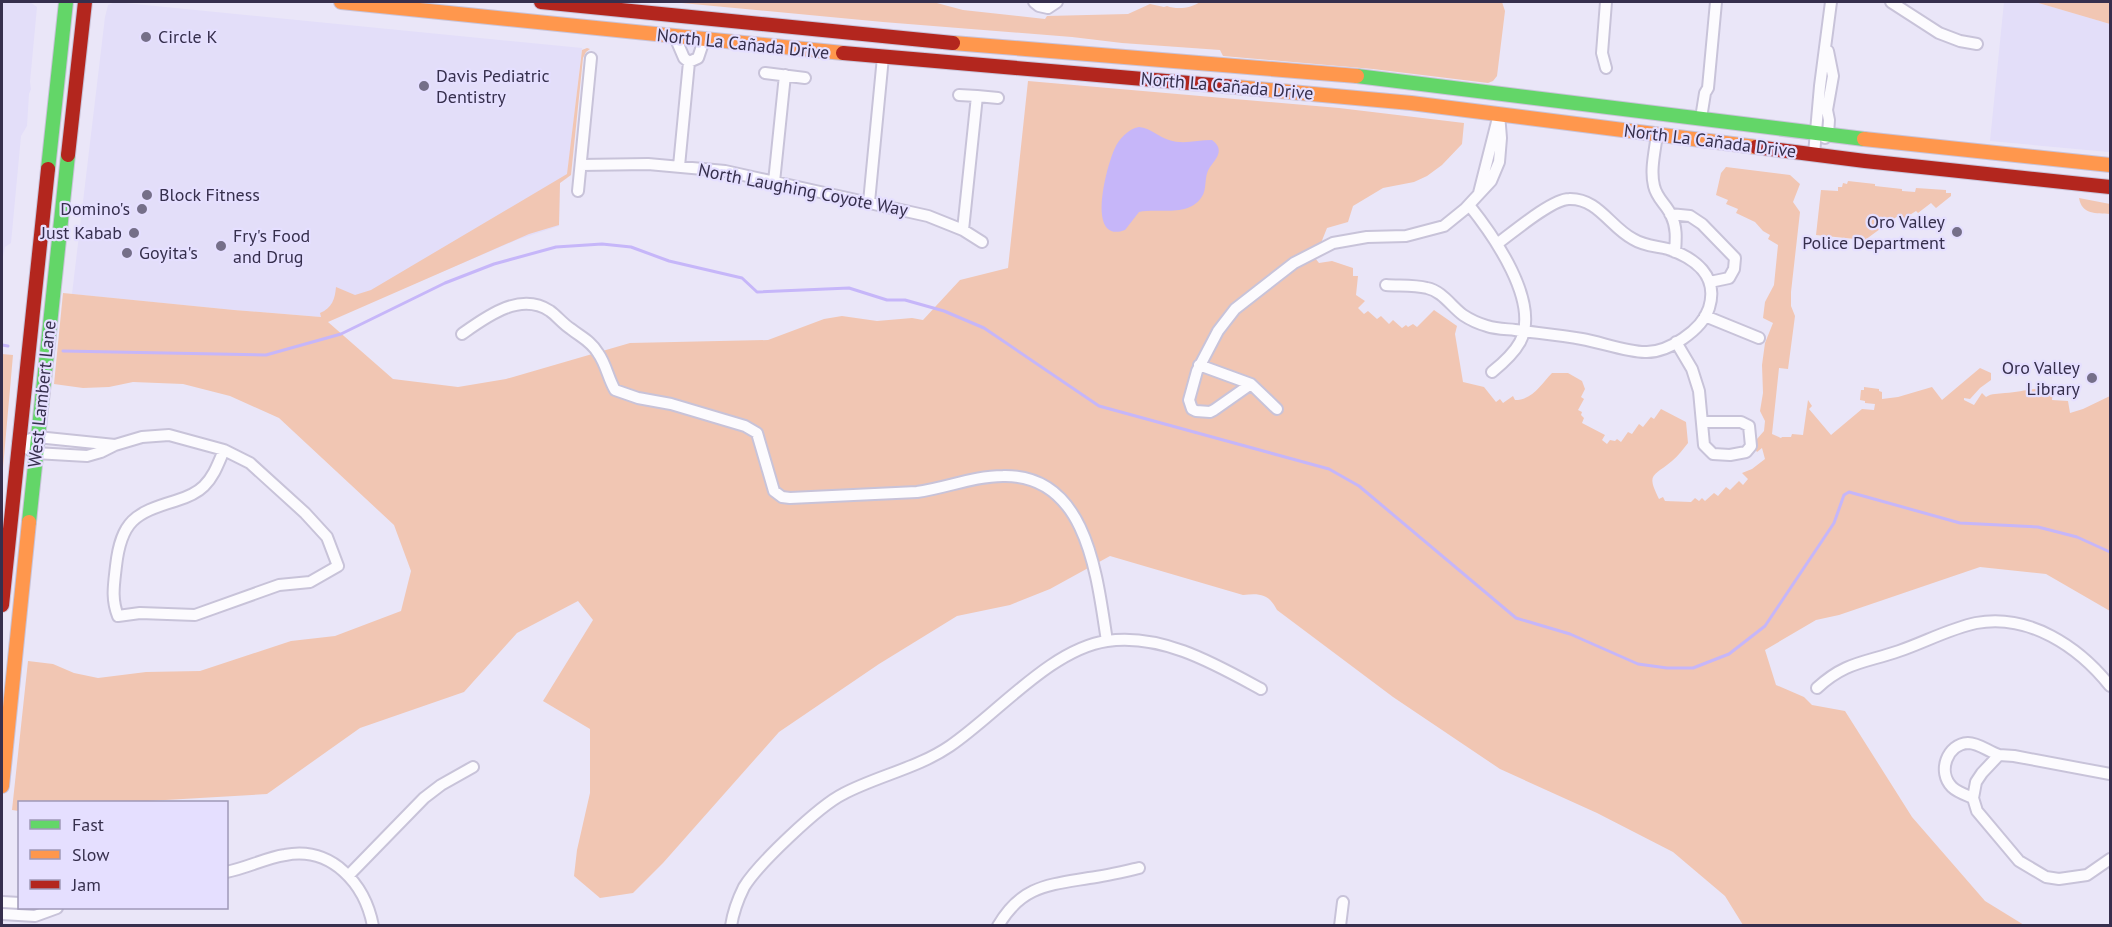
<svg xmlns="http://www.w3.org/2000/svg" width="2112" height="927" font-family="'PT Sans',sans-serif">
<style>
.built{fill:#e3def9}
.green{fill:#f1c6b3}
.water{fill:#c6b6f9}
.lines{fill:none;stroke-linecap:round;stroke-linejoin:round}
.stream{stroke:#c6b6f9;stroke-width:3}
.street-casing{stroke:#c8c3d9;stroke-width:14}
.fast-casing{stroke:#c8c3d9;stroke-width:16}
.slow-casing{stroke:#c8c3d9;stroke-width:16}
.jam-casing{stroke:#c8c3d9;stroke-width:16}
.street{stroke:#fcfbfe;stroke-width:10}
.fast{stroke:#63d668;stroke-width:14}
.slow{stroke:#ff974d;stroke-width:14}
.jam{stroke:#b3261e;stroke-width:14}
.poi-dot{fill:#756f89;stroke:#e5dfff;stroke-width:2}
.labels{text-anchor:middle;stroke-width:4.5;stroke-linejoin:round;paint-order:stroke}
.poi-label{font-size:18px;fill:#362f4d;stroke:#e5dfff;text-anchor:start}
.street-label{font-size:18px;fill:#362f4d;stroke:#e5dfff}
</style>
<rect width="100%" height="100%" fill="#eae6f8"/>
<path class="built" d="M2,2h28l7,5 -7,75 1,7 -2,5 -2,32 -6,10 -10,107 -6,4 -3,14z
M115,2l467,46 -15,130 -7,5 -1,43 -40,13 -115,49 -83,29 -87,-7 -162,-16 33,-277 3,-12z
M2004,2h31l75,22 -1,128 -119,-11z"/>
<path class="green" d="M671,2h262l30,8 82,9 2,-3 81,-2 22,-10 14,3 3,-1c10,4 25,2 33,-4h302l3,9 -8,65 -4,5 -5,2 -115,-14 -150,-13 -3,-6 -98,-7 -50,-6 -189,-15z
M2035,2h75v22z
M587,48l3,1 -4,3 -3,6 -12,117 -11,8 -1,42 -30,9 -201,88 65,57 65,8 48,-8 124,-36 138,-3 56,-21 18,-3 35,5 35,-3 11,2 37,-40 48,-12 20,-187 311,27 125,15 -2,21 -20,21 -15,11 -13,6 -31,6 -30,18 -5,16 -21,6 -12,30 4,5 13,-2 21,7v8h5l-2,19 9,6 -7,7 6,6 4,-3 9,8 4,-3 8,8 4,-4 9,8 4,-3 2,2 5,-3 4,3 17,-17 23,16 -2,8 8,48 21,5 12,15 4,-3 3,4 10,-7 2,4c18,0 26,-16 37,-27h16l14,8 3,8 -4,8 3,2 -6,11 4,2 -1,3 3,3 -2,5 23,12 -3,5 5,4 3,-4 5,1 2,-2 4,3 7,-10 4,2 7,-10 4,3 8,-10 3,2 7,-10 25,13 2,21c-5,6 -10,13 -16,18 -19,16 -26,12 -13,38l4,-2 2,4 26,1 4,-4 4,3 3,-3 3,3 9,-8 4,3 8,-9 4,3 9,-9 4,4 5,-6 -6,-6 10,-4 13,-10 -3,-11 -5,4 -2,-3 2,-10 7,-8 1,-10 -5,-10 3,-18 -1,-28 3,-22 8,-20 -10,-5 2,-16 9,-17 4,-40 -10,-6 2,-4 -7,-4 -8,-9 -19,-9 2,-4 -12,-5 2,-4 -12,-5 5,-22 5,-6 64,8 10,9 -7,18 7,10 -9,80v14l4,10 -7,53 -9,-1 -7,66 9,4 1,-1h9l1,-3 11,1 5,-35 4,6 -3,3 22,26 31,-26 12,1 1,-6 -10,-1v-2l-5,-1 1,-10h3v-3l15,2v2l3,1v7l16,-2 34,-10 10,13 38,-32 11,5v7l-11,8 -10,11 -6,-1v2l10,5 8,-12 4,4c6,-4 12,-3 19,-4 18,-1 29,-7 48,-3l-1,10 16,1 2,12 13,-4 27,-13v215l-64,-37 -66,-7 -141,48 -23,5 -51,30 11,35 28,12 8,8 33,6 67,106 73,84 39,24h-281l-18,-29 -52,-44 -76,-39 -97,-44 -107,-72 -116,-87c-8,-16 -17,-17 -34,-15l-133,-39 -60,33 -40,16 -53,11 -78,48 -100,68 -116,131 -30,30 -33,5 -26,-22 3,-26 13,-57v-64l-47,-28 50,-81 -15,-19 -61,32 -53,59 -104,36 -93,66 -136,8h-111l-1,9 -7,-1 16,-149 25,3 21,9 24,5 48,-6 54,-1 91,-30 44,-5 66,-25 10,-40 -17,-46 -115,-107 -49,-22 -47,-12 -50,-2 -24,5 -26,1 -29,-4 9,-91 171,17 87,7 -1,-4c12,-5 15,-14 16,-26l19,8 16,-5 196,-116 15,-124z
M1848,181l27,3v2l27,3v2l13,1 1,-4 30,2v3h5v3l-15,12 -5,-5 -13,10 -2,-2 -11,7 -7,-2 -3,2 -30,22 -49,-5 5,-45 17,1v-4h4l1,-4 4,1z
M2079,198l31,6v10c-14,-1 -28,1 -31,-16z
M2,354l11,1 -11,124z"/>
<path class="water" d="M1139,127c12,1 19,10 30,13 14,5 28,0 43,0 12,9 6,17 -2,27 -7,10 -2,22 -9,31 -13,19 -44,10 -62,14l-14,18c-40,15 -18,-66 -10,-82 4,-9 13,-19 24,-21z"/>
<g class="lines">
<path class="stream" d="M2,345l6,1
M63,351l203,4 75,-21 104,-51 49,-19 62,-17 46,-3 29,3 38,14 73,17 15,14 92,-4 38,12h18l39,11 40,17 115,78 230,63 30,17 157,132 54,16 68,30 29,4h26l36,-14 36,-28 69,-103 10,-28 5,-3 111,31 78,4 39,10 33,15"/>
<g class="street-casing">
<path id="street" d="M1034,2l5,4 9,2 9,-6
M1891,2l48,31 21,8 17,3
M675,37l9,21 5,4 9,-4 6,-18
M1606,68l-4,-15 4,-51
M765,73l40,5
M959,95l18,1
M1701,118l4,-25 3,-5 8,-86
M1657,134c-2,17 -7,36 -3,52 3,13 12,18 17,29 6,12 5,24 4,37
M1825,138l3,-3 1,-15 -2,-10 6,-34 -5,-25
M1814,154l6,-68 11,-84
M581,165l67,-1 77,7 203,45 35,14 19,12
M679,166l10,-104
M774,182l11,-107
M578,191l13,-133
M869,202l14,-145
M1469,205c24,30 72,97 51,137 -6,11 -18,22 -28,30
M1670,214l20,2 12,8 33,34 -1,11 -5,9 -19,4
M963,230l14,-134 21,2
M1386,285c13,1 28,0 41,3 15,3 24,18 36,27 6,4 17,9 24,11 9,3 19,3 28,4 22,3 45,5 67,9 18,3 45,13 63,13 23,1 57,-22 64,-44 10,-32 -14,-50 -41,-59 -12,-3 -24,-3 -35,-10 -23,-12 -35,-41 -64,-40 -17,0 -57,34 -72,45
M1705,316l54,22
M462,334c24,-17 58,-43 88,-23 7,5 13,13 21,18 10,8 20,12 27,24 8,11 10,25 17,37l23,8 33,6 74,22 12,7 17,58 8,6 8,1 127,-6c29,-4 57,-16 86,-16 85,-2 94,102 104,165
M1676,342l16,27 7,22 5,54 9,9 17,1 16,-3 5,-6 -2,-20 -8,-4h-38
M1199,365l52,19 26,25
M1251,384l-37,26 -4,2 -14,-1 -4,-2 -3,-9 8,-29 21,-40 17,-22 59,-46 39,-20 34,-6 39,-1 38,-10 21,-17 26,-28 8,-19 2,-24 -2,-24 -20,79
M18,443l17,10 52,3 14,-4 14,-7 27,-8 27,-2 55,15 26,13 55,50 22,24 11,29 -28,16 -31,3 -84,30 -55,-2 -22,3c-7,-17 -4,-32 -2,-50 5,-45 19,-53 59,-65 10,-3 21,-7 29,-15 10,-10 14,-22 20,-36
M18,443l19,-6 78,8
M1817,688c28,-26 47,-25 82,-37 24,-8 52,-23 77,-28 53,-10 103,24 134,63
M2110,774l-96,-18 -15,-1 -17,18 -6,9 -3,16 4,13 42,50 27,16 13,2 28,-4 23,-16
M1973,798c-7,-3 -16,-6 -21,-11 -15,-15 -5,-43 16,-44 11,0 21,9 31,12
M226,872c21,-4 39,-14 59,-17 47,-9 80,29 88,71
M349,875l75,-77 17,-13 32,-18
M2,902l18,1
M2,914l33,2 22,-8
M731,926c2,-13 7,-27 13,-39 14,-23 75,-81 99,-93 34,-18 75,-26 107,-48 47,-32 101,-97 157,-105 55,-8 108,23 154,48
M998,926c23,-40 50,-41 91,-48 17,-2 33,-6 50,-10
M1340,926l3,-24"/>
</g>
<g class="fast-casing">
<path id="fast" d="M1357,76l507,63
M48,169l18,-167
M29,522l39,-367"/>
</g>
<g class="slow-casing">
<path id="slow" d="M341,2l502,51
M953,43l404,33
M1236,87l175,16 345,44
M1864,139l246,26
M2,786l27,-264"/>
</g>
<g class="jam-casing">
<path id="jam" d="M541,2l412,41
M843,53l393,34
M1756,147l109,14 245,26
M68,155l17,-153
M2,605l46,-436"/>
</g>
<use href="#street" class="street"/>
<use href="#fast" class="fast"/>
<use href="#slow" class="slow"/>
<use href="#jam" class="jam"/>
</g>
<g class="poi-dot">
<circle cx="146" cy="37" r="6"/>
<circle cx="424" cy="86" r="6"/>
<circle cx="147" cy="195" r="6"/>
<circle cx="142" cy="209" r="6"/>
<circle cx="1957" cy="232" r="6"/>
<circle cx="134" cy="233" r="6"/>
<circle cx="221" cy="246" r="6"/>
<circle cx="127" cy="253" r="6"/>
<circle cx="2092" cy="378" r="6"/>
</g>
<g class="labels">
<g class="poi-label">
<text x="158" y="43">Circle K</text>
<text x="436" y="82">Davis Pediatric<tspan x="436" dy="21">Dentistry</tspan></text>
<text x="159" y="201">Block Fitness</text>
<text x="130" y="215" text-anchor="end">Domino's</text>
<text x="1945" y="228" text-anchor="end">Oro Valley<tspan x="1945" dy="21">Police Department</tspan></text>
<text x="122" y="239" text-anchor="end">Just Kabab</text>
<text x="233" y="242">Fry's Food<tspan x="233" dy="21">and Drug</tspan></text>
<text x="139" y="259">Goyita's</text>
<text x="2080" y="374" text-anchor="end">Oro Valley<tspan x="2080" dy="21">Library</tspan></text>
</g>
<g class="street-label">
<text transform="translate(743 44) rotate(6)" y="6">North La Cañada Drive</text>
<text transform="translate(1227 86) rotate(5)" y="6">North La Cañada Drive</text>
<text transform="translate(1710 141) rotate(7)" y="6">North La Cañada Drive</text>
<text transform="translate(803 190) rotate(11)" y="6">North Laughing Coyote Way</text>
<text transform="translate(42 394) rotate(-84)" y="6">West Lambert Lane</text>
</g>
</g>
<rect width="2112" height="927" fill="none" stroke="#362f4d" stroke-width="6"/>
<rect x="18" y="801" width="210" height="108" fill="#e5dfff" stroke="#9f99b8" stroke-width="1.5"/>
<rect x="30" y="820" width="30" height="9" fill="#63d668" stroke="#9f99b8" stroke-width="1.5"/>
<text x="72" y="831" font-size="18" fill="#362f4d">Fast</text>
<rect x="30" y="850" width="30" height="9" fill="#ff974d" stroke="#9f99b8" stroke-width="1.5"/>
<text x="72" y="861" font-size="18" fill="#362f4d">Slow</text>
<rect x="30" y="880" width="30" height="9" fill="#b3261e" stroke="#9f99b8" stroke-width="1.5"/>
<text x="72" y="891" font-size="18" fill="#362f4d">Jam</text>
</svg>
